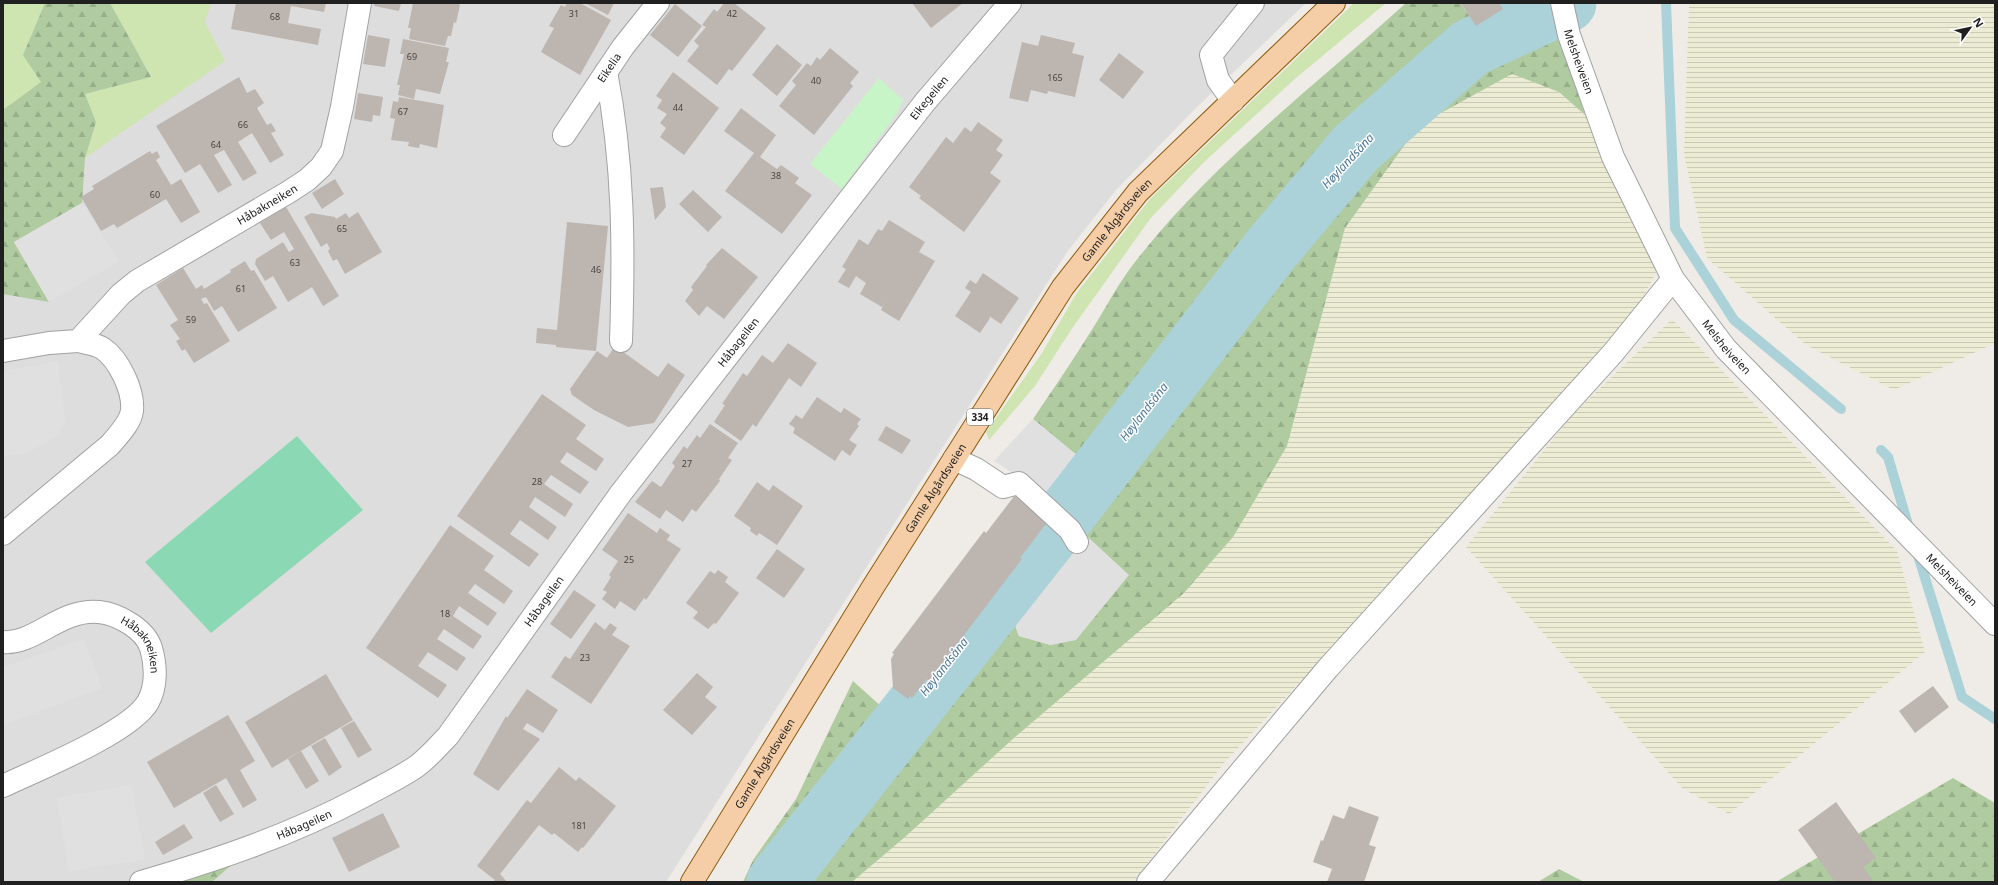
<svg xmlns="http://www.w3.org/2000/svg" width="1998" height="885" font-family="'Noto Sans',sans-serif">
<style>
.residential{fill:#dedddd}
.farmland{fill:url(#farmland-rules)}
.grass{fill:#cee5b1}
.forest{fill:url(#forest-firs)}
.park{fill:#c8f5c8}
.pitch{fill:#8bd8b5}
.parking{fill:#e0e0e0}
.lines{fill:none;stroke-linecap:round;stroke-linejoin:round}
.stream{stroke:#abd2d9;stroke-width:10}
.river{stroke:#abd2d9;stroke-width:59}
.building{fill:#bdb5b0}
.minor-casing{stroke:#a1a1a1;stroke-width:24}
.major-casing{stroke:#8f5b0c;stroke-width:24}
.minor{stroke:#fff;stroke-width:22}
.major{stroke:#f5cea7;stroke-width:22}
.labels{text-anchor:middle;stroke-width:3;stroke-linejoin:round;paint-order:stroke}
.number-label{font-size:9px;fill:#474544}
.shield{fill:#fff;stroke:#636363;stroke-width:1}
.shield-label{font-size:10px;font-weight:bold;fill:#202020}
.street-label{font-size:11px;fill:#202020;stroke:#fff}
.water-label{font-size:12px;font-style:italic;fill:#4c7899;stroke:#fff}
</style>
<defs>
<pattern id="farmland-rules" width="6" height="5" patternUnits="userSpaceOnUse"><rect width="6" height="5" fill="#ececd4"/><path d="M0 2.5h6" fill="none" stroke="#cacab6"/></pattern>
<pattern id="forest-firs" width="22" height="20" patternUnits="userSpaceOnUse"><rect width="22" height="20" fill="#afcb9f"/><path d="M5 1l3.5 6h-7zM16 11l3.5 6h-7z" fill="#96ae89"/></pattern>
</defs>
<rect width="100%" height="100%" fill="#efece7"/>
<path class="residential" d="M3,3h1303l-112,107 -78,80 -49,62 -401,630h-663z"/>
<path class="farmland" d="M1689,3h306v340l-101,47 -88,-45 -99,-87 -23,-104z
M1512,74l47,18 26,23 73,154 -22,42 -255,285 -157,167 -91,119h-281l53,-45 110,-100 169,-144 49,-56 54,-91 58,-218 74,-103z
M1672,319l225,232 28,101 -196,162 -46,-25 -217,-242 108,-134z"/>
<path class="grass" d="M3,3h42l-22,52 19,27 -39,28z
M110,3h101l-6,19 20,39 -140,97 11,-36 -11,-28 66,-17z
M1354,3h32l-90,75 -93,85 -53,56 -79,111 -36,56 -46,54 -3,-8 56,-79 34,-59 74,-95z"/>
<path class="forest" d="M45,3h65l41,74 -66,17 11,28 -11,36 -3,45 -68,39 35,60 -46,-8v-184l38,-28 -18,-27z
M1406,3h55l15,23 27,-17 4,-6h41l37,112 -26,-23 -47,-18 -93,51 -74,103 -58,218 -54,91 -49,56 -169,144 -110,100 -53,45h-109l10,-22 43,-61 57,-118 50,45 88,-111 19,-4 9,25 32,9 77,-70 -50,-47 -25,-29 26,-42 -46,-38c20,-30 41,-60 60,-91 14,-22 26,-46 42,-66 77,-99 179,-175 271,-259z
M1953,778l42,25v79h-219z
M244,854l-32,28h-48z
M1559,869l25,13h-46z"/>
<path class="park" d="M879,78l24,22 -6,13 -55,76 -32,-25z"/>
<path class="pitch" d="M297,436l66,74 -152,123 -66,-71z"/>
<path class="parking" d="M82,203l37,58 -70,41 -35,-60z
M58,362l7,58 -5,13 -32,20 -25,3v-85z
M1033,419l46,38 -26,42 -59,-38z
M1078,528l51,47 -53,65 -25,5 -32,-9 -9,-25z
M84,639l18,49 -99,37v-58z
M131,785l14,74 -76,12 -12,-73z"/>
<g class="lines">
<path class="stream" d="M1666,3l9,225 59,92 107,89
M1881,450l7,7 22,74
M1917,552l45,145 33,22"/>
<path class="river" d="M776,882l299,-379 197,-255 84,-100 114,-100 97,-45"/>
</g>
<path class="building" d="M236,3h90l-2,9 -33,-6 -3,17 33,6 -3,16 -87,-16z
M375,3h26l-2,8 -25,-5z
M413,3h44l3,2 -4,18 -2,-1 -3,14h-3l-3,10 -36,-7 2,-11h-3z
M567,3h13l31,17 -31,55 -39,-23 13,-24 -5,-2 12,-21 4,2z
M585,3h29l-6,12z
M724,3h10l32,25 -34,43 -3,-2 -12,16 -30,-24 12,-15 -5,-5 12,-14 -4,-2 12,-16 3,3z
M912,3h51l-32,25z
M1461,3h38l4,6 -27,17z
M675,4l27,22 -24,31 -28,-22z
M368,35l22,4 -5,28 -22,-3z
M1041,35l34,8 -3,10 12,3 -9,41 -27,-6 -1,3 -16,-4 -3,12 -19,-4 13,-56 16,4z
M403,39l46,9 -3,14h3l-9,32 -24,-5 -2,10 -16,-4 2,-10h-3l7,-31h-4z
M777,44l25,21 -25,31 -25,-21z
M830,48l29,24 -9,11 3,3 -39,49 -35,-29 17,-21 -4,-4 15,-18 4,3 6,-9 3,3z
M1119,53l25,19 -21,27 -24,-19z
M673,72l46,36 -35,47 -24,-18 6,-9 -6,-5 7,-9 -10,-6 5,-8 -6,-4z
M239,77l8,16 8,-4 9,14 -7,5 10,17 4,-2 5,8 -5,2 13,22 -14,8 -18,-30 -14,9 19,31 -14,8 -19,-31 -10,5 18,30 -14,8 -18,-29 -15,9 -29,-47z
M358,93l25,4 -3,19 -7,-1 -1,7 -18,-3z
M399,97l45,8 -7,43 -17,-4 -1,4 -11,-2 1,-4 -18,-2 4,-21 -5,-1 3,-17 5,1z
M741,108l35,27 -16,22 17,12 4,-4 18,13 -4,5 17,12 -30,39 -57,-43 29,-38 -30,-22z
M978,122l25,18 -7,10 7,5 -13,18 11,8 -37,51 -45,-34 2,-2 -12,-9 37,-50 7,6 12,-16 6,5z
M150,151l2,3 5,-3 3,6 -4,3 15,25 10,-6 19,33 -19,11 -15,-24 -49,29 -3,-4 -13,7 -20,-34 13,-8 -2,-3z
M335,179l9,15 -22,15 -10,-16z
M663,187l3,20 -11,13 -5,-32z
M693,190l29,27 -14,15 -29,-28z
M286,207l53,89 -16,10 -11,-19 -24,15 -15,-26 -8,5 -10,-17 1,-5 27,-17 6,10 5,-3 -10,-17 -13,8 -11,-17z
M358,212l24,40 -37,22 -8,-15 -4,2 -5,-10 2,-2 -3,-6 -6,4 -17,-30 7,-4 24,4 1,2 10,-6 3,5z
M889,220l36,22 -6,10 16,9 -36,60 -18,-11 4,-8 -3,5 -22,-13 6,-11 -10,-7 -7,12 -11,-6 8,-13 -4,-2 17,-28 9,6 10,-16 4,2z
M567,222l41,4 -12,125 -40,-4v-2l-20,-2 1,-15 20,2z
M722,248l36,29 -34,42 -17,-13 -8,10 -14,-15 8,-11 -2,-3 16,-21 -1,-1z
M245,261l6,10 3,-1 23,38 -39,24 -16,-26 -8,5 -8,-14 -5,2 3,5 3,-1 23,38 -36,22 -9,-14 -3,2 -6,-10 4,-2 -10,-14 8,-5 -22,-35 27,-17 13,21 6,-4 2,4 27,-17 -1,-2z
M983,273l36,25 -18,26 -12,-8 1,2 -10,15 -25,-17 16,-24 -6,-4 5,-8 6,4z
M788,343l29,20 -16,24 -12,-9 -33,49 -3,-3 -12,17 -27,-19 11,-17 -3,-1 21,-31 4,3 15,-21 11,8z
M615,346l43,31 10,-14 17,12 -31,48 -26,4 -34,-17 -22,-15 -2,-6 27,-38 10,7z
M542,394l44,31 -10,14 28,20 -8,12 -29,-19 -7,10 29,20 -9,12 -29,-19 -7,9 29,20 -8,13 -30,-20 -6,10 28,20 -9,13 -28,-20 -10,14 29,20 -10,13 -72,-51z
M817,397l24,16 3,-5 17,11 -4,5 2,2 -10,14 8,5 -7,11 -8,-6 -7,11 -42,-28 2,-5 -6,-4 7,-9 6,4z
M710,424l28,19 -10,15 4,2 -13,19 1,2 -24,31 -4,-3 -9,13 -17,-12 -6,9 -25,-17 17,-21 9,6 14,-21 -3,-3 12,-17 3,3 10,-14 3,3z
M886,426l25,14 -9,14 -24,-14z
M757,482l12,9 4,-6 30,21 -26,39 -18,-12 -2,3 -7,-5 1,-3 -17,-12z
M1015,495l34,25 -29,38 2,1 -93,122 -2,-2 -15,19 -2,-2 -2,3 -15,-11 -2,-29 3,-5 -2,-1 92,-122 2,2z
M628,513l29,20 3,-5 10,7 -3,5 14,9 -35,51 -2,-2 -9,13 -15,-10 -5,8 -13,-10 5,-7 -4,-2 8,-13 -2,-2 9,-14 -16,-11z
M450,525l44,31 -10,14 29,21 -9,13 -29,-20 -7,9 29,20 -9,13 -29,-20 -6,10 29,20 -9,13 -29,-20 -7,10 29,19 -9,13 -29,-19 -10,14 29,19 -9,13 -72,-50z
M777,549l28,20 -21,29 -28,-20z
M718,570l10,7 -3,5 14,11 -23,31 -2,-1 -6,6 -15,-11 5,-6 -12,-9 24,-32 5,3z
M574,590l22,15 -25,34 -21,-15z
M595,622l10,8 5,-7 7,5 -5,7 18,11 -39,58 -40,-27 14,-21 5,3z
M697,673l16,14 -8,10 12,10 -25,28 -29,-25z
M326,674l27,46 -81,48 -27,-46z
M1933,686l16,21 -34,26 -16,-22z
M527,689l31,21 -15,23 -16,-10 -4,6 17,10 -42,52 -25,-17 33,-58 1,2z
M228,715l27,46 -15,9 17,30 -14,8 -17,-30 -52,30 -27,-46z
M354,721l18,29 -14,8 -17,-30z
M325,738l17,29 -13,9 -18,-30z
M301,751l18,30 -13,8 -18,-30z
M559,767l17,14 3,-4 37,29 -33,42 -1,-1 -4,5 -24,-19 -2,2 -13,-10 -39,49 7,8h-14l2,-2 -18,-14 50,-66 4,3z
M216,785l18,29 -14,8 -17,-29z
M1836,802l40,56 -13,9 11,15h-39l-37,-52z
M1349,806l30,11 -10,28 7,2 -12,35h-37l5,-13 -19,-7 8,-22 2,1 10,-26 11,4z
M383,813l17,34 -51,25 -17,-34z
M184,824l9,14 -30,17 -8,-13z"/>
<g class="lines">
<g class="minor-casing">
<g id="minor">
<path id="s1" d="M1562,3l7,32 44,122 60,122 53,70 269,275"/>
<path d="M606,72c18,91 18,177 15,269"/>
<path d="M1233,101l-15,-21 -7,-25 42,-52"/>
<path id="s2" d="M564,135l59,-88 35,-44"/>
<path id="s3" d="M3,351l46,-8 29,-2 43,-47 16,-13 150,-88 20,-13 14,-13 11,-16 10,-44 18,-104"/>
<path d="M954,459l22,10 27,18 16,-4 51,47 7,12"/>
<path d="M3,534l107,-89c8,-10 20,-21 22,-34 2,-20 -13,-52 -30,-63 -6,-4 -17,-5 -24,-7"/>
<path id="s4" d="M3,642c31,3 58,-34 96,-30 19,2 46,17 52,36 5,17 6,38 -3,54 -17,30 -111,68 -145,84"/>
<path id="s5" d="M141,882c76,-22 150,-47 221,-85 18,-10 38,-19 55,-31 12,-9 21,-20 31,-30l173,-243 304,-391 85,-99"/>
<path d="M1148,882l180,-214 285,-315 60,-74"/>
</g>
</g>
<g class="major-casing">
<g id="major">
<path id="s6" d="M692,882l181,-295 190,-300 75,-95 196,-189"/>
</g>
</g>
<use href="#minor" class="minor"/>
<use href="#major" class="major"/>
</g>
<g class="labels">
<g class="number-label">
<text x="574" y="17">31</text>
<text x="732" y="17">42</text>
<text x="275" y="20">68</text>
<text x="412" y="60">69</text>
<text x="1055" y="81">165</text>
<text x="816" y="84">40</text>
<text x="678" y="111">44</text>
<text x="403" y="115">67</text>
<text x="243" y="128">66</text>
<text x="216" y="148">64</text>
<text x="776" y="179">38</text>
<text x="155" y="198">60</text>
<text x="342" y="232">65</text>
<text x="295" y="266">63</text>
<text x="596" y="273">46</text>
<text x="241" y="292">61</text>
<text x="191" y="323">59</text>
<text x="687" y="467">27</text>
<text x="537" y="485">28</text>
<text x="629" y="563">25</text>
<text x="445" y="617">18</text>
<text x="585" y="661">23</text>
<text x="579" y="829">181</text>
</g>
<rect class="shield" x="967" y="409" width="26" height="16" rx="3"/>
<g class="shield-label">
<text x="980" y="421">334</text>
</g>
<g class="street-label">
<text dy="4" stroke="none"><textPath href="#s1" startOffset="61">Melsheiveien</textPath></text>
<text dy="4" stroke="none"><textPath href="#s2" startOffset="81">Eikelia</textPath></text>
<text dy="4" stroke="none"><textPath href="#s5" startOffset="1143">Eikegeilen</textPath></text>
<text dy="4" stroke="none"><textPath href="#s3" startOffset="311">Håbakneiken</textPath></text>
<text dy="4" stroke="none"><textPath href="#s6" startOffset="787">Gamle Ålgårdsveien</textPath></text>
<text dy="4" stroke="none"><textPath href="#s5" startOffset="833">Håbageilen</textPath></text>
<text dy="4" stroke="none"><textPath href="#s1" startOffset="385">Melsheiveien</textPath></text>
<text dy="4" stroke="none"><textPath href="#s6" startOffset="463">Gamle Ålgårdsveien</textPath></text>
<text dy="4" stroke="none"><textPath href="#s1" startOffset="709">Melsheiveien</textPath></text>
<text dy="4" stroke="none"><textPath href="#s5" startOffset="509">Håbageilen</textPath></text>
<text dy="4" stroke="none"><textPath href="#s4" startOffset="160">Håbakneiken</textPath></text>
<text dy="4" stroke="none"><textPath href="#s6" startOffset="139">Gamle Ålgårdsveien</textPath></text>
<text dy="4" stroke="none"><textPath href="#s5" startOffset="173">Håbageilen</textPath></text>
</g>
<g class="water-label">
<text transform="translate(1348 161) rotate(-47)" y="4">Høylandsåna</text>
<text transform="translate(1144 412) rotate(-52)" y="4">Høylandsåna</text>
<text transform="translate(944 667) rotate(-52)" y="4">Høylandsåna</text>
</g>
</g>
<rect width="1998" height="885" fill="none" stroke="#202020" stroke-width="8"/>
<g transform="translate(1970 28) rotate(57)" stroke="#ffffff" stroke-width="3" paint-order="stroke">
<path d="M0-3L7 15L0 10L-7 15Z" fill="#202020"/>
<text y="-6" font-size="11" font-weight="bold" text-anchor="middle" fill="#202020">N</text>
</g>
</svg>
